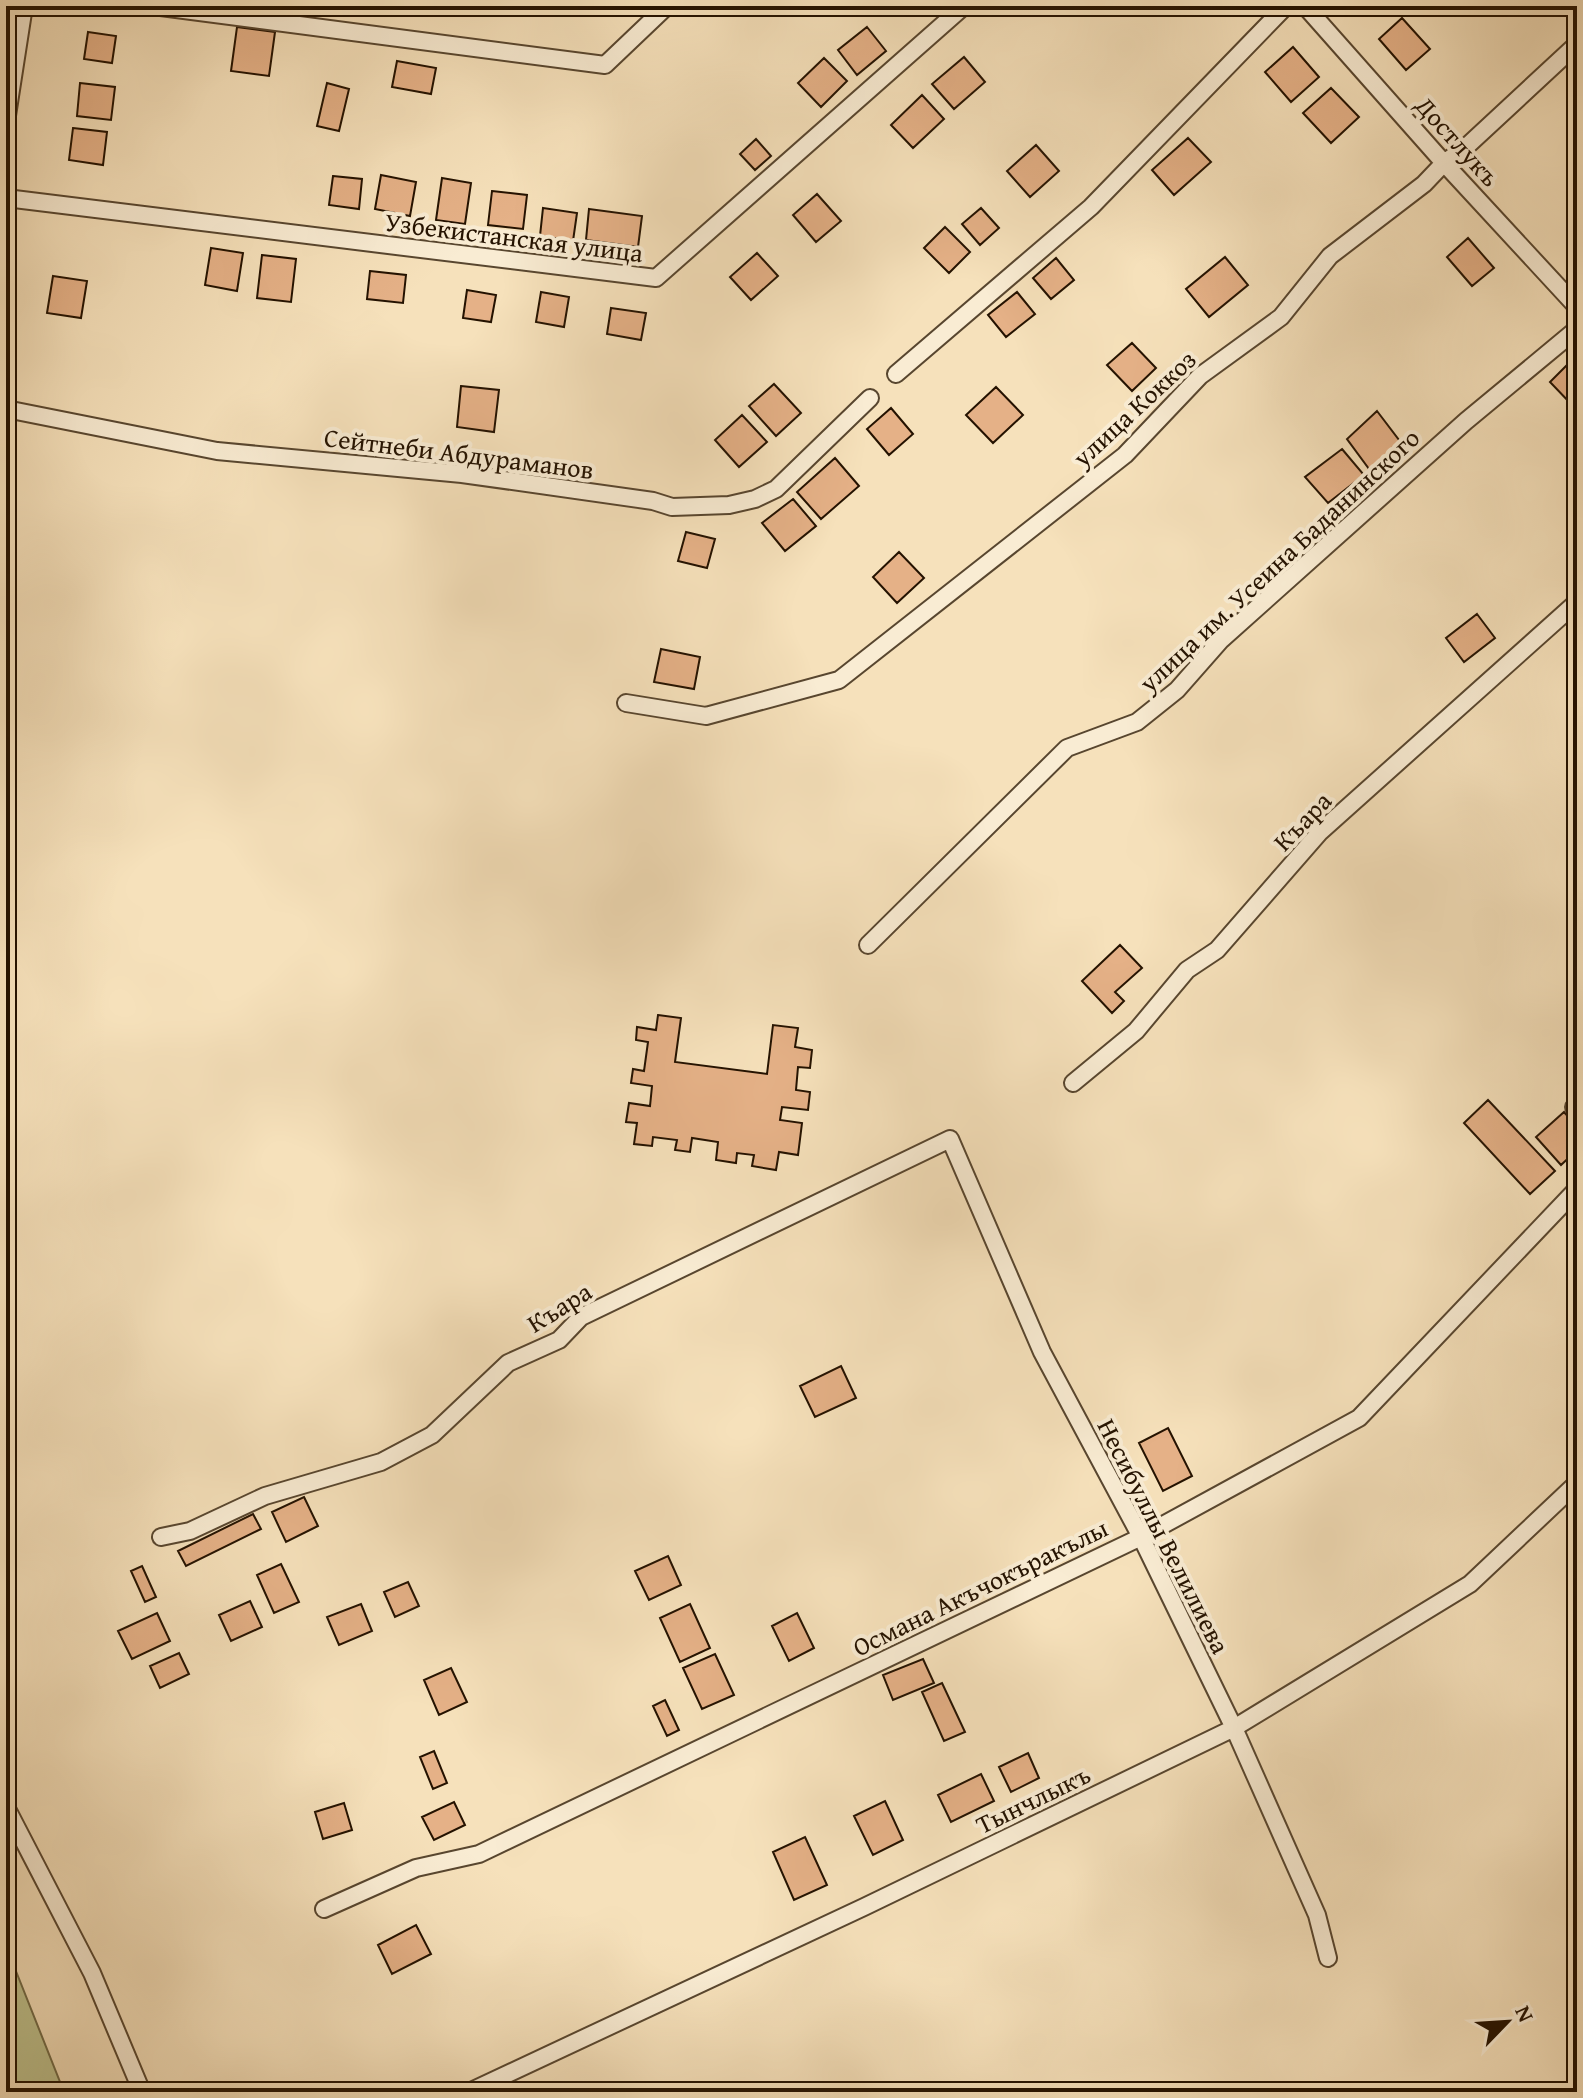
<svg xmlns="http://www.w3.org/2000/svg" width="1583" height="2098" font-family="'Gentium Book Plus',serif">
	<style>
		.green { fill: #bec28e; stroke: #716a47; stroke-width: 2 }
		.building { fill: #e5b187; stroke: #241200; stroke-width: 2 }
		.lines { fill: none; stroke-linecap: round; stroke-linejoin: round }
		.minor-casing { stroke: #58462f; stroke-width: 20 }
		.minor { stroke: #f9ecd3; stroke-width: 16 }
		.labels { text-anchor: middle; dominant-baseline: central; stroke-width: 8; stroke-linejoin: round; paint-order: stroke }
		.street-label { font-size: 26px; fill: #241200; stroke: #f9ecd3 }
	</style>
	<rect width="100%" height="100%" fill="#f6e1bb"/>
	<filter id="stains"><feTurbulence type="fractalNoise" baseFrequency=".0025" numOctaves="4"/><feColorMatrix values="0 0 0 0 .2 0 0 0 0 .09 0 0 0 0 .02 0 0 0 .5 -.17"/></filter>
	<radialGradient id="worn" r=".72"><stop offset=".6" stop-color="#630" stop-opacity="0"/><stop offset="1" stop-color="#630" stop-opacity=".3"/></radialGradient>
	<path class="green" d="M6,1946L64,2092H6Z"/>
	<path class="building" d="M1402,18L1430,49L1406,70L1379,39Z
		M237,27L275,32L269,76L231,71Z
		M867,27L886,51L857,75L838,50Z
		M88,32L116,36L112,63L84,59Z
		M1293,47L1319,77L1291,102L1265,72Z
		M964,57L985,82L954,109L932,84Z
		M824,58L847,81L821,107L798,83Z
		M397,61L436,68L431,94L392,87Z
		M80,83L115,87L111,120L77,116Z
		M327,83L349,89L339,131L317,126Z
		M1331,88L1359,117L1331,143L1303,113Z
		M922,95L944,119L913,148L891,125Z
		M73,128L107,132L103,165L69,160Z
		M1188,138L1211,162L1174,195L1152,170Z
		M756,139L771,156L755,170L740,154Z
		M1036,145L1059,171L1030,197L1007,171Z
		M381,175L416,182L410,216L375,209Z
		M333,176L362,179L359,209L329,205Z
		M442,178L471,183L465,224L436,220Z
		M492,191L527,195L523,229L488,225Z
		M817,194L841,221L816,242L793,215Z
		M543,208L577,213L573,241L540,236Z
		M981,208L999,228L980,245L962,224Z
		M589,209L642,216L638,247L586,240Z
		M945,227L970,252L949,273L924,248Z
		M1468,238L1494,268L1472,286L1447,257Z
		M211,248L243,253L237,291L205,285Z
		M757,253L778,276L751,300L730,277Z
		M262,255L296,259L291,302L257,298Z
		M1225,257L1248,285L1209,317L1186,289Z
		M1056,258L1074,280L1051,299L1033,278Z
		M370,271L406,275L403,303L367,299Z
		M53,276L87,281L81,318L47,313Z
		M467,290L496,295L491,322L463,318Z
		M541,292L569,297L564,327L536,322Z
		M1017,292L1035,314L1006,337L988,315Z
		M611,308L646,313L641,340L607,334Z
		M1132,343L1156,368L1132,391L1107,365Z
		M1577,355V402L1573,406L1550,382Z
		M774,384L801,413L776,436L749,406Z
		M461,386L499,390L494,432L457,427Z
		M996,387L1023,415L993,443L966,415Z
		M891,408L913,434L889,455L867,429Z
		M1377,411L1402,444L1372,473L1347,439Z
		M742,415L767,442L739,467L715,440Z
		M1342,449L1364,475L1328,503L1305,477Z
		M835,458L859,486L821,519L797,492Z
		M793,499L816,526L785,551L762,523Z
		M686,532L715,539L707,568L678,561Z
		M899,552L924,578L897,603L873,577Z
		M1477,614L1495,638L1464,662L1446,638Z
		M661,649L700,657L694,689L654,682Z
		M1120,945L1142,968L1115,992L1124,1001L1112,1013L1082,981Z
		M658,1015L681,1018L675,1062L767,1074L773,1025L798,1028L795,1047L812,1050L810,1068L798,1067L796,1090L810,1092L808,1110L782,1107L780,1120L802,1123L798,1155L779,1152L776,1170L752,1166L754,1155L737,1153L736,1163L716,1160L718,1142L692,1138L690,1152L675,1150L677,1140L653,1137L652,1146L634,1144L637,1123L626,1122L629,1103L650,1106L652,1086L631,1083L633,1069L644,1071L648,1042L636,1040L637,1027L656,1030Z
		M1488,1100L1555,1171L1530,1194L1464,1123Z
		M1564,1112L1577,1127V1150L1561,1165L1536,1137Z
		M841,1366L856,1398L815,1417L800,1386Z
		M1168,1428L1192,1476L1163,1491L1139,1443Z
		M304,1497L318,1526L286,1542L272,1512Z
		M253,1514L261,1529L186,1566L178,1551Z
		M668,1556L681,1585L649,1600L635,1571Z
		M281,1564L299,1602L274,1613L257,1575Z
		M142,1566L156,1597L145,1602L131,1571Z
		M408,1582L419,1606L395,1617L384,1592Z
		M250,1601L262,1627L231,1641L219,1615Z
		M361,1604L372,1631L339,1645L327,1617Z
		M690,1604L710,1648L680,1662L660,1618Z
		M157,1613L170,1641L132,1659L118,1631Z
		M797,1613L814,1648L789,1661L772,1626Z
		M179,1653L189,1674L160,1688L150,1666Z
		M715,1654L734,1695L702,1709L683,1668Z
		M923,1659L934,1683L893,1700L883,1675Z
		M451,1668L467,1702L439,1715L424,1680Z
		M942,1683L965,1732L944,1741L922,1692Z
		M665,1700L679,1730L667,1736L653,1706Z
		M434,1751L447,1783L433,1789L420,1757Z
		M1028,1753L1039,1778L1011,1792L999,1767Z
		M981,1774L994,1801L951,1822L938,1795Z
		M885,1801L903,1840L873,1855L854,1816Z
		M454,1802L465,1825L434,1840L422,1817Z
		M344,1803L352,1830L323,1839L315,1812Z
		M805,1837L827,1885L794,1900L773,1852Z
		M416,1925L431,1954L392,1974L378,1945Z"/>
	<g class="lines">
		<defs>
			<path id="minor" d="M153,6L605,65L667,6
				M1305,6L1444,163L1577,307
				M6,122L24,6
				M6,198L656,278L964,6
				M896,374L1091,207L1286,6
				M6,409L217,451L462,474L653,501L672,507L729,505L755,499L776,489L870,398
				M626,703L706,716L839,680L1125,455L1200,376L1281,317L1330,256L1424,184L1444,163L1466,147L1577,44
				M868,945L1067,748L1137,722L1177,690L1221,640L1466,421L1577,329
				M1073,1083L1136,1031L1187,970L1217,950L1320,832L1577,602
				M1574,1107L1577,1110
				M161,1537L190,1531L265,1496L381,1462L432,1435L508,1363L559,1340L581,1317L950,1139L1042,1352L1141,1537L1234,1728L1317,1915L1328,1958
				M6,1807L92,1973L142,2092
				M324,1909L416,1868L479,1854L1141,1537L1359,1418L1577,1189
				M469,2092L864,1907L1234,1728L1470,1584L1577,1483"/>
		</defs>
		<use href="#minor" class="minor-casing"/>
		<use href="#minor" class="minor"/>
	</g>
	<g class="labels">
		<g class="street-label">
			<text transform="translate(1458 141) rotate(48)">Достлукъ</text>
			<text transform="translate(514 237) rotate(7)">Узбекистанская улица</text>
			<text transform="translate(1134 408) rotate(-43)">улица Коккоз</text>
			<text transform="translate(459 453) rotate(7)">Сейтнеби Абдураманов</text>
			<text transform="translate(1279 560) rotate(-43)">улица им. Усеина Баданинского</text>
			<text transform="translate(1302 821) rotate(-46)">Къара</text>
			<text transform="translate(559 1307) rotate(-32)">Къара</text>
			<text transform="translate(1164 1536) rotate(63)">Несибуллы Велилиева</text>
			<text transform="translate(980 1587) rotate(-26)">Османа Акъчокъракълы</text>
			<text transform="translate(1033 1799) rotate(-26)">Тынчлыкъ</text>
		</g>
	</g>
	<rect width="1583" height="2098" fill="none" stroke="#f6e1bb" stroke-width="32"/>
	<rect x="8" y="8" width="1567" height="2082" fill="none" stroke="#241200" stroke-width="4"/>
	<rect x="16" y="16" width="1551" height="2066" fill="none" stroke="#241200" stroke-width="2"/>
	<g transform="translate(1507 2022) rotate(65)" stroke="#f9ecd3" stroke-width="6" paint-order="stroke">
	<path d="M0-6L14 30L0 20L-14 30Z" fill="#241200"/>
	<text y="-12" font-size="22" font-weight="bold" text-anchor="middle" fill="#241200">N</text>
	</g>
	<rect width="100%" height="100%" filter="url(#stains)"/>
	<rect width="100%" height="100%" fill="url(#worn)"/>
</svg>
